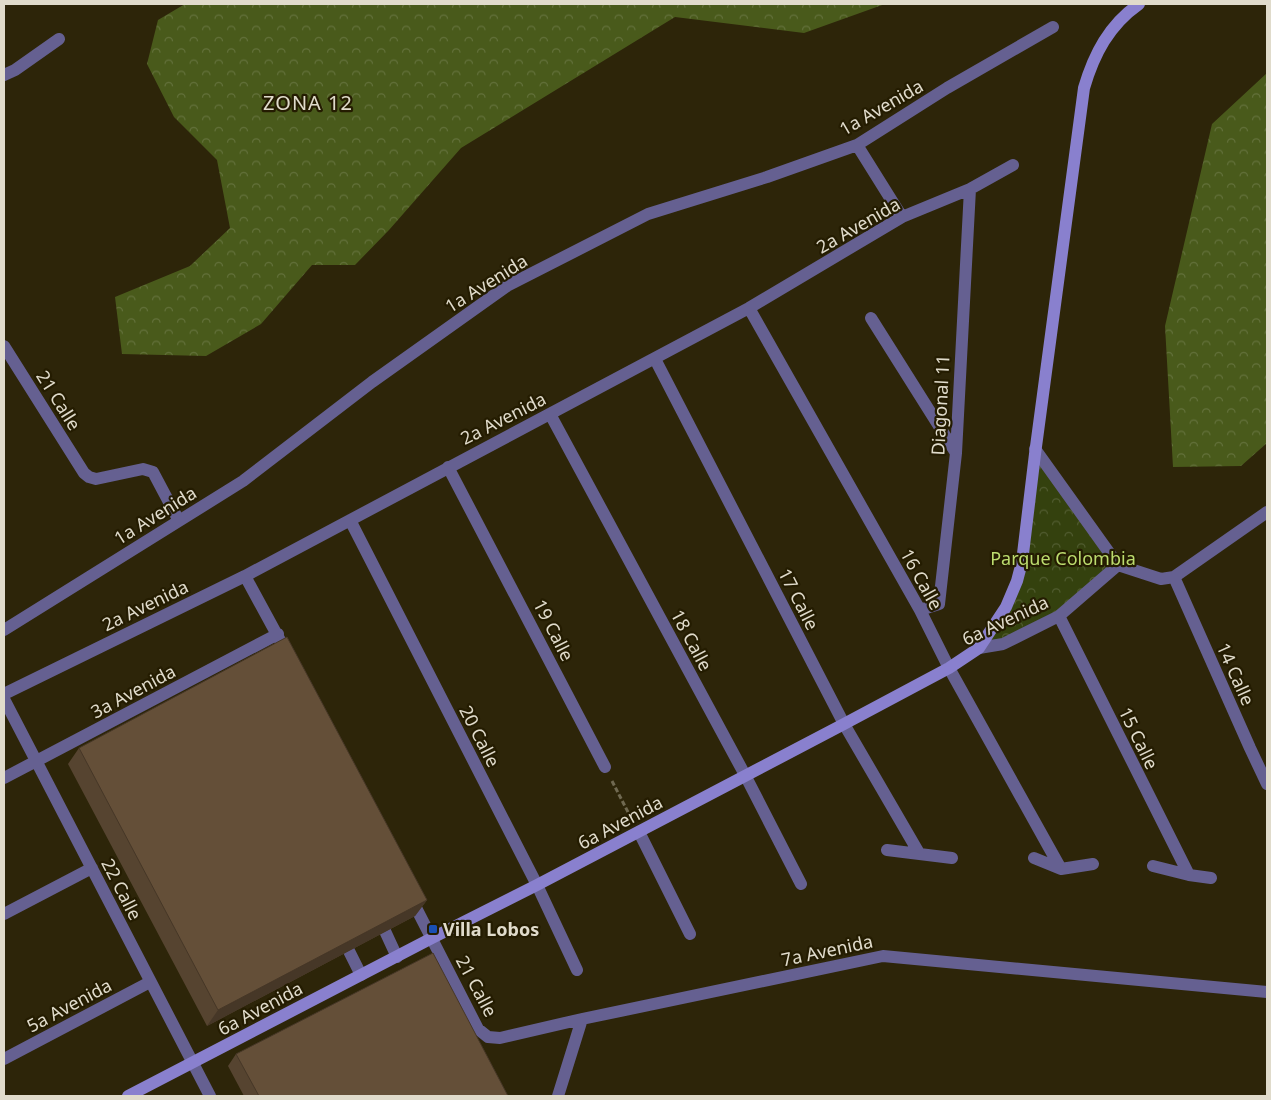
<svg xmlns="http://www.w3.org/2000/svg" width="1271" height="1100" font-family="'Noto Sans',sans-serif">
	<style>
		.forest { fill: url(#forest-crowns) }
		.park { fill: url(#park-crowns) }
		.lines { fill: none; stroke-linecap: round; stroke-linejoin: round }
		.path { stroke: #706951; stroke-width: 3; stroke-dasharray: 5 2.5; stroke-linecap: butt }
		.service { stroke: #656091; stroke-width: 12 }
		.minor { stroke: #656091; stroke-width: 12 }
		.secondary { stroke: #8980ce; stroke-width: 12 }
		.wall { fill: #564430 }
		.shaded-wall { fill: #463727 }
		.building { fill: #644f38; stroke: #463727 }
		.transit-dot { fill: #1a4fb4; stroke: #241c01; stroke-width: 2 }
		.labels { text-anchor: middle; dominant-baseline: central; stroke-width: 4.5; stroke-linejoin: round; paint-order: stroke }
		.street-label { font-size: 18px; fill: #e0dbcb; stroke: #241c01 }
		.park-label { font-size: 18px; fill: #bcdc6e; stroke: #241c01 }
		.poi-label { font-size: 18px; font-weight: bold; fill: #e0dbcb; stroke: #241c01; text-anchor: start }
		.quarter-label { font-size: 20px; letter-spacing: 1px; fill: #e0dbcb; stroke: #241c01 }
	</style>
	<defs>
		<pattern id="forest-crowns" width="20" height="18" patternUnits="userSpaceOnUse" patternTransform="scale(1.25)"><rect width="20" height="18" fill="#495a1b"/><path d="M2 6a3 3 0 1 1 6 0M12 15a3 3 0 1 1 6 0" fill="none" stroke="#63713b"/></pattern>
		<pattern id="park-crowns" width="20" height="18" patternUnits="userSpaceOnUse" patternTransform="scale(1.25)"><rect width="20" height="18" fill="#34410e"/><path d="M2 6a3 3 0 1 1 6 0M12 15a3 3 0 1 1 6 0" fill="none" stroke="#515c30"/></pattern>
	</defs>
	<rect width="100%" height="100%" fill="#2d2509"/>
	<path class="forest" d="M185,4H885L804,33L675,17L461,148L389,230L355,265H312L261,324L206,356L122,354L115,297L190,266L230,228L217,160L174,117L147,64L158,20Z
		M1267,73V443L1241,466L1173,467L1165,326L1212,124Z"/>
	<path class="park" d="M1035,454L1118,565L1053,619L986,646L1017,581Z"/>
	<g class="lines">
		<path class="path" d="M612,781L630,816"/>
		<path class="service" d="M379,918L397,957
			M342,937L361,975"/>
		<path class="minor" d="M4,75L15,70L59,39
			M857,145L902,217
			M749,308L920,610L949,668L1061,869
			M871,318L956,453
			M4,346L84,473L89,477L96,479L143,469L153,472L179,521
			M655,359L844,724L919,853
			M550,414L745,775L801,884
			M1035,449L1118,565L1161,579L1174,577L1267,512
			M448,467L605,767
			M350,520L537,885L577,970
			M245,576L288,655
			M1174,577L1250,748L1267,784
			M920,610L939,604L956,453L970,189
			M1059,616L1189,875
			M4,630L243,481L372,382L507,286L648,214L767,177L857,145L947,88L1053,27
			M979,648L1003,644L1059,616L1118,565
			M4,694L245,576L749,308L902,217L970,189L1013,165
			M4,699L210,1096
			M4,778L278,634
			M639,832L690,934
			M887,850L952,858
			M1034,858L1061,869L1093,864
			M1153,866L1189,875L1211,878
			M411,898L478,1029L488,1037L500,1038L582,1019L883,956L1267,992
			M4,914L92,868
			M4,1059L150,982
			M558,1096L582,1019"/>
		<path class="secondary" d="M128,1096L432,938L537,885L844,724L949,668L979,648L1006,607L1017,581L1022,562L1035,454L1084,88C1094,54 1109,25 1139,4"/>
	</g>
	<path class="wall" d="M79,748L427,900L415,916L207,1026L68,764Z
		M236,1054L508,1096H244L228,1066Z"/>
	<path class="shaded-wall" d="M427,900L415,916L207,1026L218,1010Z"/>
	<path class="building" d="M287,637L427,900L218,1010L79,748Z
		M433,953L508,1096H259L236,1054Z"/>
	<rect class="transit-dot" x="428" y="924" width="10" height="10" rx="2.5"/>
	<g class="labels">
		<g class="street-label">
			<text transform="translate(881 107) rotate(-30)">1a Avenida</text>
			<text transform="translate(858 225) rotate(-30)">2a Avenida</text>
			<text transform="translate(486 283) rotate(-32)">1a Avenida</text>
			<text transform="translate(59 400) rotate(58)">21 Calle</text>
			<text transform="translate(940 405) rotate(-87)">Diagonal 11</text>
			<text transform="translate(503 418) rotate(-27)">2a Avenida</text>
			<text transform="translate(155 515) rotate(-32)">1a Avenida</text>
			<text transform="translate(922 579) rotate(61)">16 Calle</text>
			<text transform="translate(799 599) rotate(63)">17 Calle</text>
			<text transform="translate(145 605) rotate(-26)">2a Avenida</text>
			<text transform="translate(1005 620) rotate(-25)">6a Avenida</text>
			<text transform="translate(554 630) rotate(63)">19 Calle</text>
			<text transform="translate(692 640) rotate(62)">18 Calle</text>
			<text transform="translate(1236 674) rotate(66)">14 Calle</text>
			<text transform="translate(133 691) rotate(-28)">3a Avenida</text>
			<text transform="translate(480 736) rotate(63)">20 Calle</text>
			<text transform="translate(1139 738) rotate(64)">15 Calle</text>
			<text transform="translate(620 822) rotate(-28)">6a Avenida</text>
			<text transform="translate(122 889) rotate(63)">22 Calle</text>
			<text transform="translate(827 950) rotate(-12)">7a Avenida</text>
			<text transform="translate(477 986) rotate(62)">21 Calle</text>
			<text transform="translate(69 1005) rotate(-28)">5a Avenida</text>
			<text transform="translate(260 1008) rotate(-28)">6a Avenida</text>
		</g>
		<g class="park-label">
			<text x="1063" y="558">Parque Colombia</text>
		</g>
		<g class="poi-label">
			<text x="443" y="929">Villa Lobos</text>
		</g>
		<g class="quarter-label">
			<text x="308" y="102">ZONA 12</text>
		</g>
	</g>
	<rect width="1271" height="1100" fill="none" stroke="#e0dbcb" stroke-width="10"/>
</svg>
